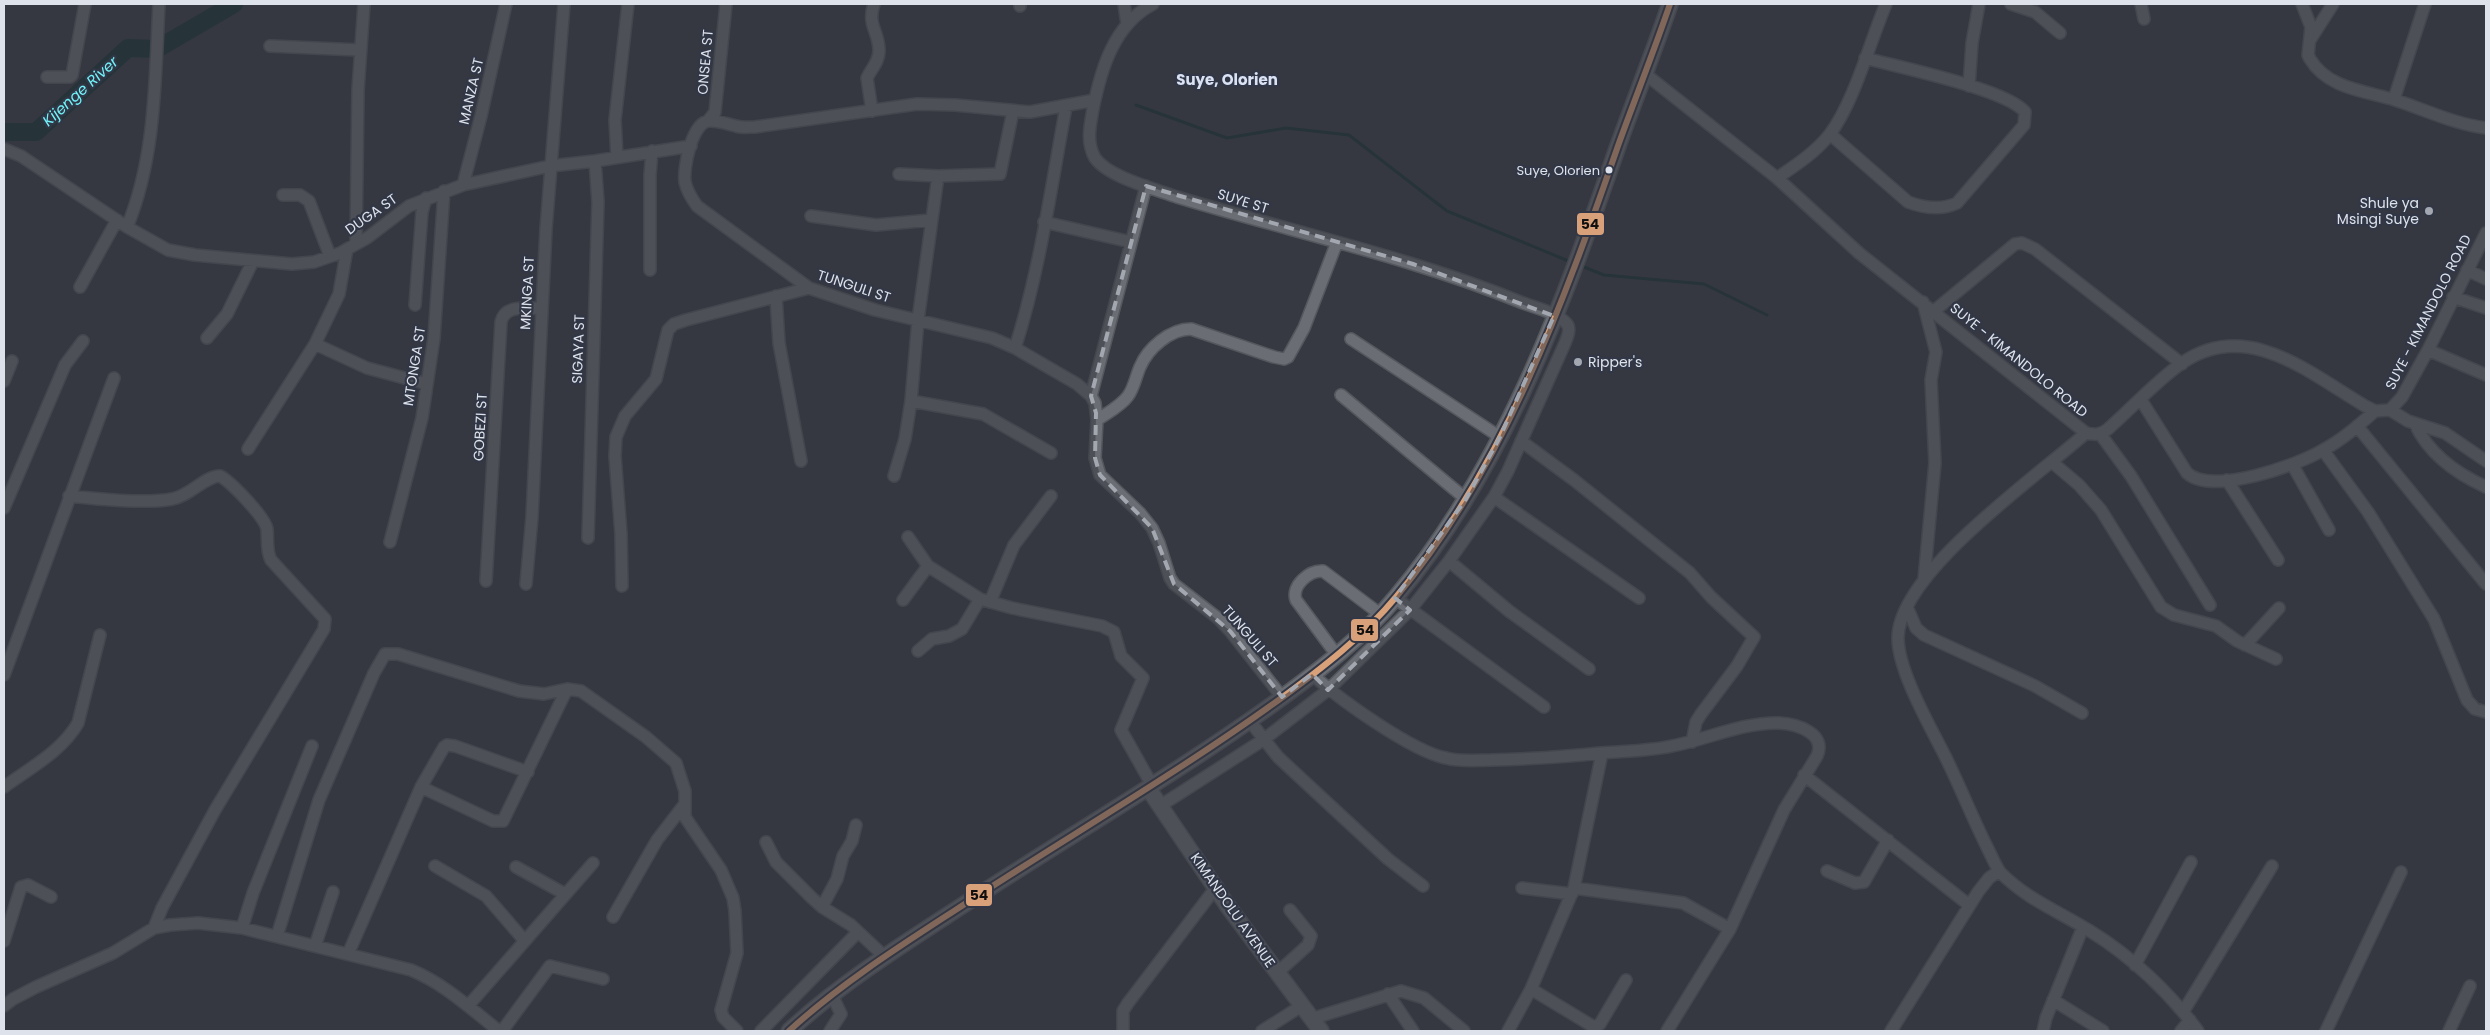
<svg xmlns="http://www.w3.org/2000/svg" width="2490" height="1035" font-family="Poppins,sans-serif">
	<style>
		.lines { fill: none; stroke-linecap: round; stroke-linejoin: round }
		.stream { stroke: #132d30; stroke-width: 3 }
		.river { stroke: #132d30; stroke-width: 18 }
		.street-casing { stroke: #54585e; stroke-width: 14 }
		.secondary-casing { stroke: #54585e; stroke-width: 18 }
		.street { stroke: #6a6d73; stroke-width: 11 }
		.secondary { stroke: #6a6d73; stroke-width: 15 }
		.bus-1-casing { stroke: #313746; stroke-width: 10 }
		.bus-1 { stroke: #d9a179; stroke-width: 6 }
		.marked { fill: none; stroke: #a3a7b0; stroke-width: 4; stroke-dasharray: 10 6; stroke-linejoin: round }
		.bus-dot { fill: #dee2eb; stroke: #313746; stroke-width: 2 }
		.poi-dot { fill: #a3a7b0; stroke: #313746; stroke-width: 2 }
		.labels { text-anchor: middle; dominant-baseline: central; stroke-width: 4.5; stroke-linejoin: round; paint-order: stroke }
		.bus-label { font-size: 13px; fill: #dee2eb; stroke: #313746; text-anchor: end }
		.street-label { font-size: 14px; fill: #dee2eb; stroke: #313746 }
		.poi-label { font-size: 14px; fill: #dee2eb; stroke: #313746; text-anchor: end }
		.neighbourhood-label { font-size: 15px; font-weight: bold; fill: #dae2f4; stroke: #313746 }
		.water-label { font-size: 15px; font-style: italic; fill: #70f4fa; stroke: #313746 }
		.line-badge { stroke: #313746; stroke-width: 2 }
		.pale-badge-label { font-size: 14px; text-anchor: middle; font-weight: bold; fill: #111 }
	</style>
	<rect width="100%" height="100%" fill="#363941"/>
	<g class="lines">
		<path class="stream" d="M1136,105L1227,138L1286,128L1349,135L1447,211L1571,262
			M1579,265L1604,275L1704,284L1767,315"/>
		<path class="river" d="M4,132H36L128,48L157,49L234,4"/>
		<defs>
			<path id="street" d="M1020,4V6
				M1124,4L1127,24
				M1153,4C1114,24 1101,69 1093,109C1090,126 1086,142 1095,158C1108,177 1155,189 1177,197C1292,232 1411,257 1523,303C1536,308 1558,313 1567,324C1571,329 1567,338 1565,343L1508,471L1494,497L1449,561L1410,610L1328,690L1263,740L1160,806
				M2011,4L2035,12L2060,33
				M2141,4L2144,19
				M2302,4L2311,27L2308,55L2310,59C2328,89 2366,91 2395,100C2426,110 2454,124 2486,128
				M2310,40L2333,4
				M270,46L359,50
				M1644,73L1777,178L1859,253L2086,433C2096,435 2100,435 2108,429C2132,408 2156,381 2182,363C2247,318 2309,373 2365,406L2375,411L2390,410L2402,397L2428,350L2486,233
				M47,77H70L72,75L85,4
				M1969,86L1972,43L1979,4
				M2394,99L2425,4
				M1095,100L1030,112L955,105L917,104L755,127C749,127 742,128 736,126C727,124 718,120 709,121C692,122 683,168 685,182C687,191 692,199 697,206L809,288L875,310L992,338L1015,348L1077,384L1091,396L1095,403L1097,420L1095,458L1100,475L1140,513L1152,528L1159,543L1170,578L1174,584L1219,619L1230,631L1282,697
				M872,111L867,78C871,69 880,61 879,49C878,30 867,25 874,4
				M708,121L715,112L726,4
				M1830,134L1908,202C1924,208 1942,210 1957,203L2024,125L2025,112C2006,89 1898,67 1865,58
				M4,149L21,156L127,227L168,250L195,255L292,264L314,262L340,253L367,238L409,206L463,185L550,166L595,161L691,146
				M617,157L615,120L628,4
				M899,174L938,176L1000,174L1013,111
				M1777,178C1796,165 1816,152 1830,134C1855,100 1869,44 1886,4
				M463,185L481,116L506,4
				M283,195H300L309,201L330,256
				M811,216L876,225L931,220
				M1044,222L1131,242
				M127,227C156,157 155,78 159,4
				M356,243L358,90L364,4
				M650,270V175L652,151
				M2467,270L2486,279
				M80,287L117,220
				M776,296L779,343L801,461
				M2453,297L2486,308
				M1923,302L1936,352L1931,380L1935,463L1924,580
				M415,305L422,212L426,198
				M1934,311L2015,244L2022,243L2035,249L2182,364
				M207,338L227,314L253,261
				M1351,339L1500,437
				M315,344L367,368L427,384
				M1015,348C1040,270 1051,187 1066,107
				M2428,350L2486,375
				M4,381L12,361
				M1341,395L1466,499
				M1091,396L1146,186
				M2141,400L2187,473C2212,496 2298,465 2323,450C2342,440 2359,425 2375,411
				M911,401L983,414L1051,453
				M2390,410L2408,421L2445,433L2486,461
				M1097,420C1107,413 1121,406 1128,396C1134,388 1136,376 1140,367C1148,348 1170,329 1191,329L1274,357L1284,359L1288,357L1304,328L1337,242
				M2415,424C2429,454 2455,473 2486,487
				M2357,426L2486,584
				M2086,433C2039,475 1898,573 1898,638C1898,671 1930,726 1945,756C1960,786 1972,817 1987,847C1991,855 1995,865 2000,872C2026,899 2060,912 2090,931C2131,956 2170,993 2198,1031
				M2101,435L2131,476L2210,605
				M1521,441L1574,480L1690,573L1711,597L1754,637L1737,666L1701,714L1696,722L1692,742
				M248,449L315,344L339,294L347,249
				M2323,450L2368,512L2434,619L2467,700L2475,709L2486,712
				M2053,463L2079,485L2101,510L2161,607L2174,615L2216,626L2237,641L2276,659
				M2292,464L2329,530
				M894,476L905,439L911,401L918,320L938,176
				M2227,480L2278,560
				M69,496C97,499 144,504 172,499C190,496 205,476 220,476C231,482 265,517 267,529C268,539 266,551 271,560L325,619L324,629L215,810L162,908L154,928
				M1494,497L1639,598
				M4,508L65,365L83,341
				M908,537L928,566L980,599L1012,608L1102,626L1114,632L1121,656L1143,678L1121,730L1152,785
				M588,538L598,202L595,161
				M390,542L422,418L434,338L444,191
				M1449,561L1509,611L1589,669
				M486,581L501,322C505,304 526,309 541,308
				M526,584L532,517L546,229L564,4
				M622,586L621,534L615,456L616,437L625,416L656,379L668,330L674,324L686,320L809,288
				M1395,598L1544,707
				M903,600L928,566
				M990,602L1014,545L1051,496
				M1907,607L1916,628L1924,635L2035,686L2082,713
				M2245,645L2279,608
				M918,651L932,639L949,636L962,629L980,599
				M1336,654L1296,600C1291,586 1309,570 1323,571L1380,614
				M1312,674C1337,698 1413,752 1446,758C1461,762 1477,760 1491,760C1528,759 1564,757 1601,753C1625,751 1649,751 1672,746C1708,739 1743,722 1779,723C1798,724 1827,734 1817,756L1784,810L1730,929L1667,1031
				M4,675L114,378
				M1249,720L1278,757L1388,859L1423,886
				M1804,775L1969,905
				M4,787C30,768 62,751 78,723L100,635
				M421,787L493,821H503L567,689
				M766,842L776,862L812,898L822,907L851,925L884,956
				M435,866L486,896L524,940
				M516,867L565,894
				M1827,871L1855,883L1864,882L1888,840
				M1522,888L1572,894
				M1574,888L1683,903L1730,929
				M822,907L837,879L843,856L852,841L856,825
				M613,917L657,840L684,805
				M242,928L253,893L312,746
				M277,936L319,800L374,673L385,654H398L519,691L544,694L567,689L581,691L646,737L676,763L685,791V817L721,870L733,898L735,911L737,953L721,1010L723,1017L737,1031
				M4,941L21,887L28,885L51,897
				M315,946L333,892
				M348,954L421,787L444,747L447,745L455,746L528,772
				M2135,965L2191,862
				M1277,973L1308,945L1311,936L1290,910
				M1531,989L1594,1027L1600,1024L1626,980
				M1388,994L1413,1031
				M2053,1000L2103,1031
				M4,1006L13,999L36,987L113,953L154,928L170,925L198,923L242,928L411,970C445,984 471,1009 499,1031
				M468,1006L593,863
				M2183,1012L2272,866
				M1311,1019L1401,991L1424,998L1464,1031
				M502,1031L550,966L603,979
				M761,1031L858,932
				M830,1031L841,1014L832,995
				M1123,1031V1011L1128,1003L1217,886
				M1262,1031L1303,1005
				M1508,1031L1531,989L1574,888L1602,753
				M1891,1031L1978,892L1989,878L1999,871
				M2043,1031L2046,1018L2083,927
				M2181,1031L2190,1020
				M2326,1031L2401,872
				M2449,1031L2470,986"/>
			<path id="secondary" d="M1148,788L1227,905L1321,1031
				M789,1031C839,985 897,948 954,911C1062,840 1175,775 1280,699C1321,669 1364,636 1396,597C1505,467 1564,301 1619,143C1636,96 1654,51 1670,4"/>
		</defs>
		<use href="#street" class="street-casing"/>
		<use href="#secondary" class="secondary-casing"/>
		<use href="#street" class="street"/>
		<use href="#secondary" class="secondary"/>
		<defs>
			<path id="bus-1" d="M789,1031C839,985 897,948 954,911C1062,840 1175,775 1280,699C1321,669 1364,636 1396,597C1505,467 1564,301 1619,143C1636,96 1654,51 1670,4"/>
		</defs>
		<use href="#bus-1" class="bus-1-casing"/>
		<use href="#bus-1" class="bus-1"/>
	</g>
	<path d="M0 0H2490V1035H0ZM1146,186L1413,264L1554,316L1500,437L1466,499L1395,598L1410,610L1328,690L1312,674L1282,697L1230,631L1174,584L1152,528L1100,475L1095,458L1096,413L1091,396Z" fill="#363941" fill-opacity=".55" fill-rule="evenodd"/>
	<path class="marked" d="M1146,186L1413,264L1554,316L1500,437L1466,499L1395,598L1410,610L1328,690L1312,674L1282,697L1230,631L1174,584L1152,528L1100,475L1095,458L1096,413L1091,396Z"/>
	<circle class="bus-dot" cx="1609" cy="170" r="4.5"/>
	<g class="poi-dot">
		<circle cx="2429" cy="211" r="5"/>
		<circle cx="1578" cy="362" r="5"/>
	</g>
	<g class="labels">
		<g class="bus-label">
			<text x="1600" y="170">Suye, Olorien</text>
		</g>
		<g class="street-label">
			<text transform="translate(705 62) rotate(-85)">ONSEA ST</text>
			<text transform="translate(471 91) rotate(-77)">MANZA ST</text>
			<text transform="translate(1243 201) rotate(17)">SUYE ST</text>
			<text transform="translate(371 214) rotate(-35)">DUGA ST</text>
			<text transform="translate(854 286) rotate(18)">TUNGULI ST</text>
			<text transform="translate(527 293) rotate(-87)">MKINGA ST</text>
			<text transform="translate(2428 312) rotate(-63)">SUYE - KIMANDOLO ROAD</text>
			<text transform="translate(578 349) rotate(-88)">SIGAYA ST</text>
			<text transform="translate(2019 360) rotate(39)">SUYE - KIMANDOLO ROAD</text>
			<text transform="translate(414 366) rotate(-81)">MTONGA ST</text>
			<text transform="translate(480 427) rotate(-87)">GOBEZI ST</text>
			<text transform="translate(1250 636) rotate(49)">TUNGULI ST</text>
			<text transform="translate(1233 910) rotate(55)">KIMANDOLU AVENUE</text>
		</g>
		<g class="poi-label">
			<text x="2419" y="203">Shule ya<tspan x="2419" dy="16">Msingi Suye</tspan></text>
			<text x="1588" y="362" text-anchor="start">Ripper's</text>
		</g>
		<g class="neighbourhood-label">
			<text x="1227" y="79">Suye, Olorien</text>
		</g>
		<g class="water-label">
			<text transform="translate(80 91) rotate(-42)">Kijenge River</text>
		</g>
	</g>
	<g class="line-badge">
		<rect x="1576" y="212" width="29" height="24" rx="5" fill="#d9a179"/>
		<rect x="1350" y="618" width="29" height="24" rx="5" fill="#d9a179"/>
		<rect x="965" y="883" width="28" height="24" rx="5" fill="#d9a179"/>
	</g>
	<g class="pale-badge-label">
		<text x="1590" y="229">54</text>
		<text x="1365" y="635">54</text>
		<text x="979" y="900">54</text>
	</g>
	<rect width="2490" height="1035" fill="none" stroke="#dee2eb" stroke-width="10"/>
</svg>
